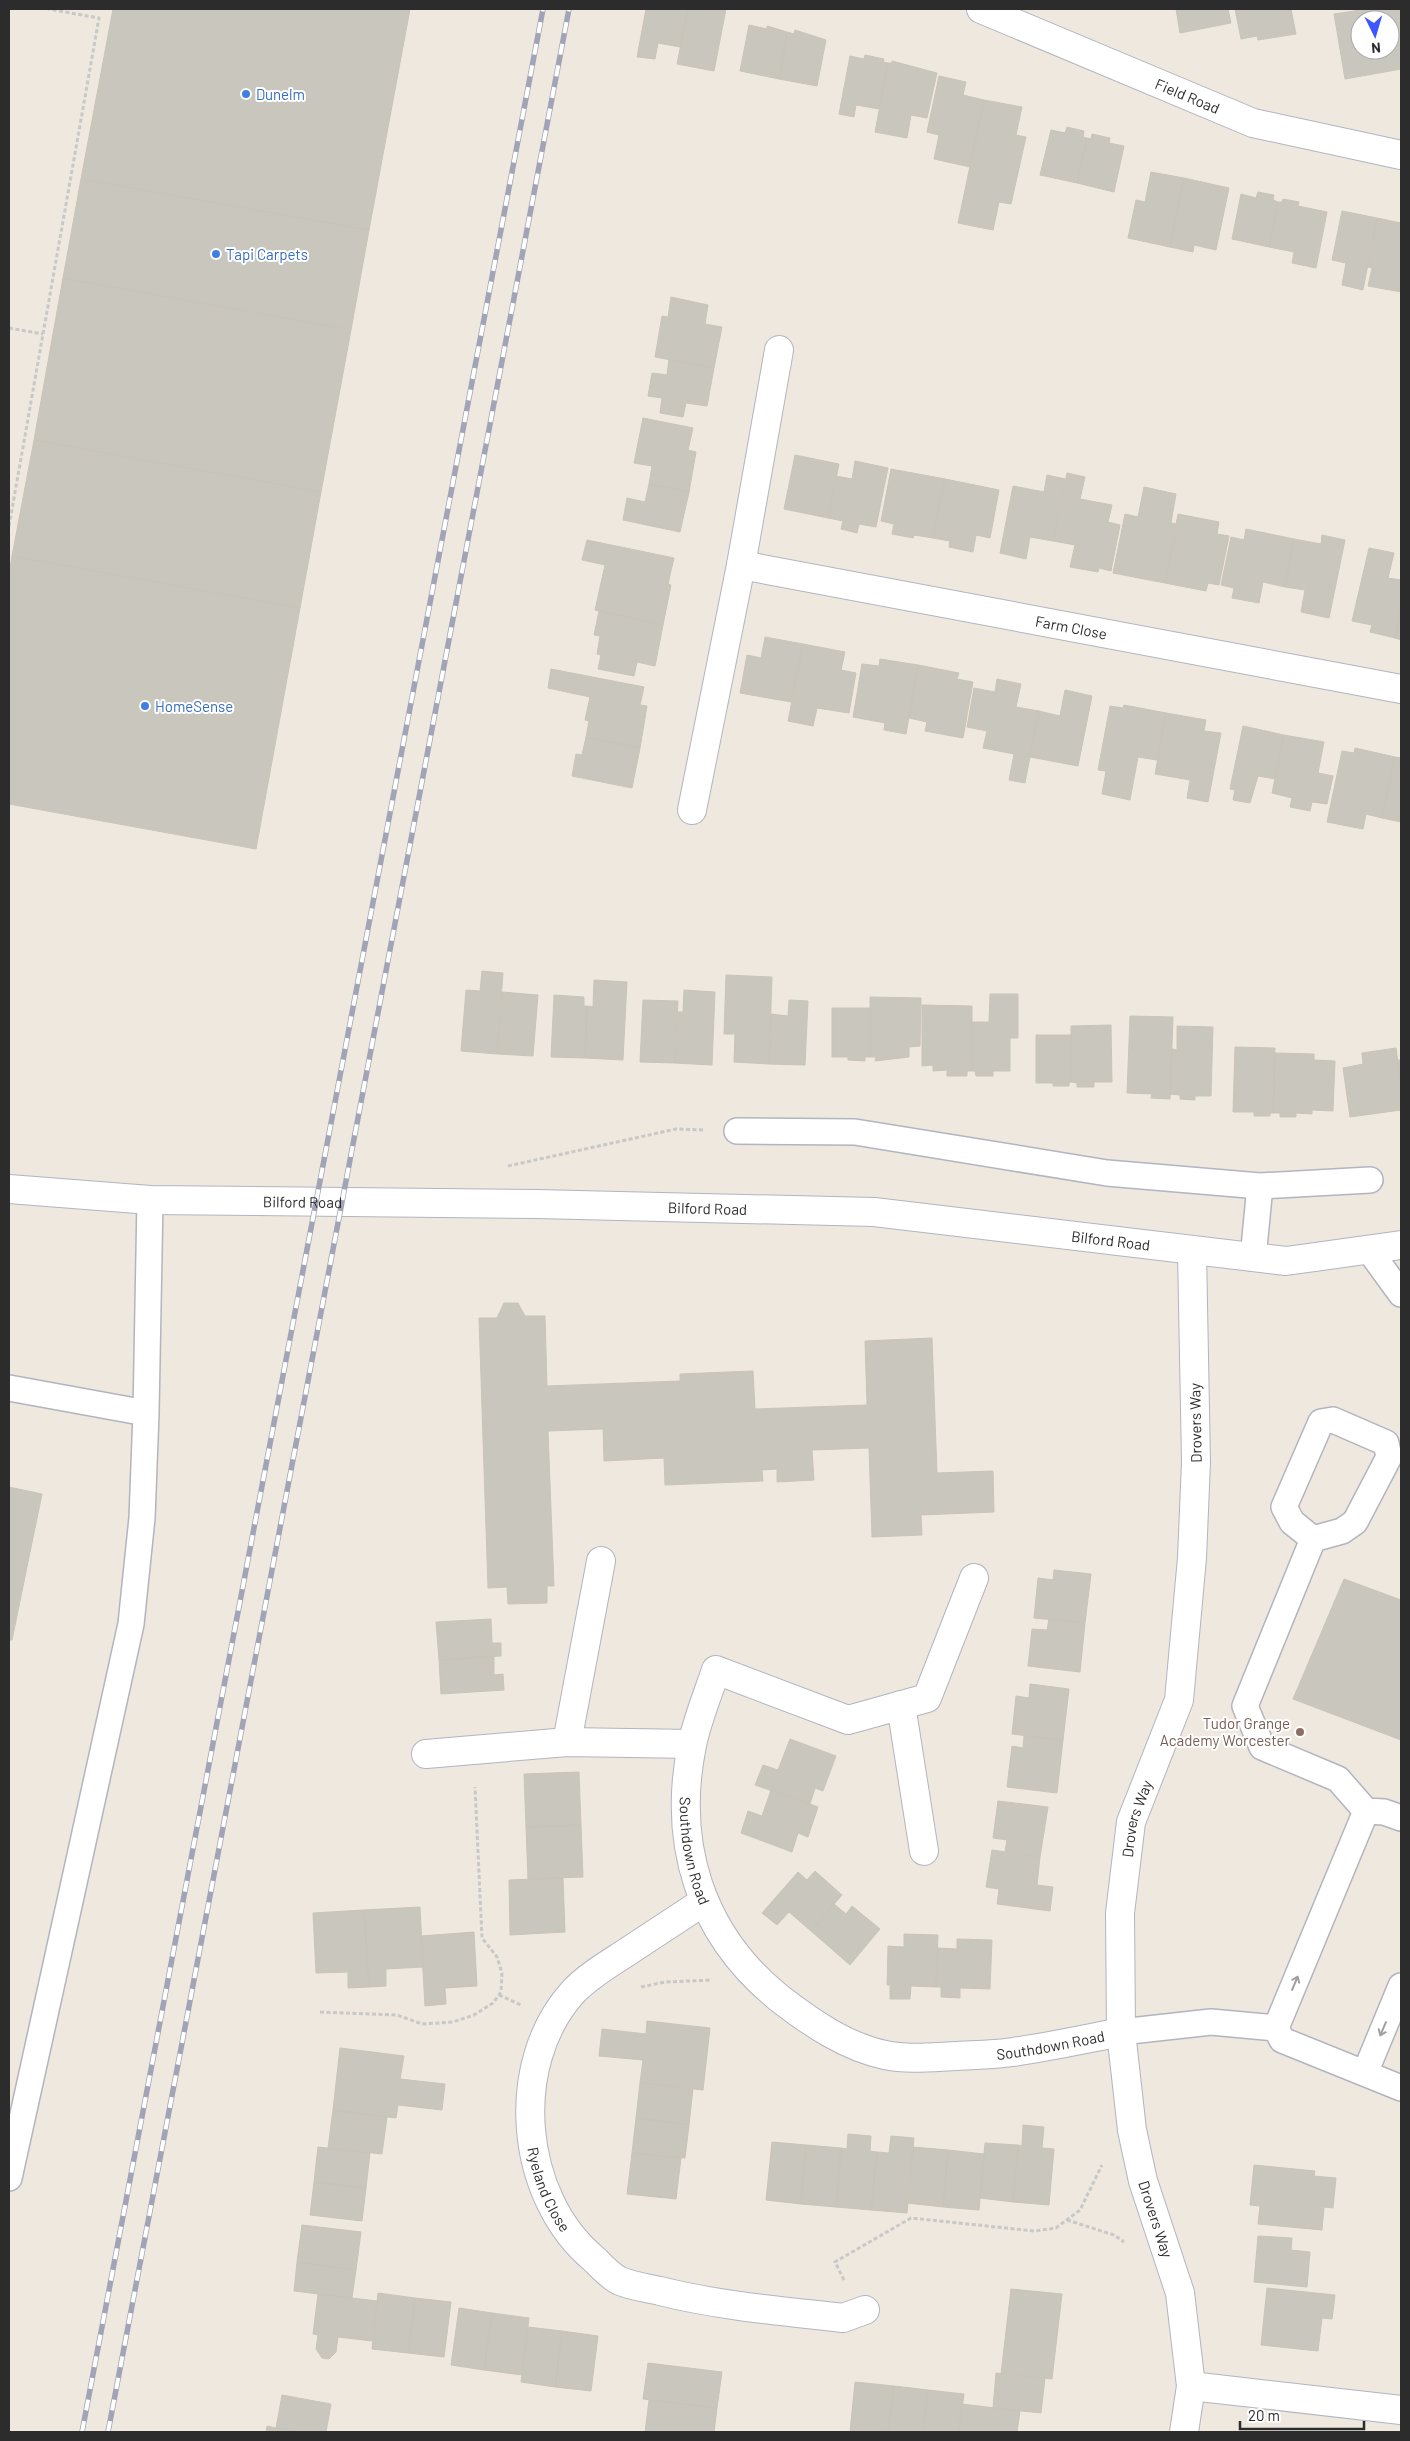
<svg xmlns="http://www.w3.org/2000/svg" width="1410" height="2441" font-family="Barlow,sans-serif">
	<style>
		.building { fill: #c9c6bd; stroke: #cac4b8; fill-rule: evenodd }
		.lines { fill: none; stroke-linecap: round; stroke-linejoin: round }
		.service-casing { stroke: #b2b4c0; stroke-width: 28 }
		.minor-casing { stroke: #b2b4c0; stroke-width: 30 }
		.tertiary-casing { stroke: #b2b4c0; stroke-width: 30 }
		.path { stroke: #c8c8c8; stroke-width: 3; stroke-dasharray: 4 2.5; stroke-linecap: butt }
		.service { stroke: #fff; stroke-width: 25 }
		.minor { stroke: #fff; stroke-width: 28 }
		.tertiary { stroke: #fff; stroke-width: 28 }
		.rail-casing { stroke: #a1a3b7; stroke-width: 5.5 }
		.rail { stroke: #fff; stroke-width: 4; stroke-dasharray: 11; stroke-linecap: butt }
		.oneway { stroke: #a0a0a0 }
		.shop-dot { fill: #3f7fe0; stroke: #fff; stroke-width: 2 }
		.education-dot { fill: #8d6e63; stroke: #fff; stroke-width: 2 }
		.labels { text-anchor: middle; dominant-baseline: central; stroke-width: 4; stroke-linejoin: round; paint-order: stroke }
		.shop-label { font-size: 15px; fill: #366cbe; stroke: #fff; text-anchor: start }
		.street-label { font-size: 15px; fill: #2c2c2c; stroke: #fff }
		.education-label { font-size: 15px; fill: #785e54; stroke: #fff; text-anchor: end }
	</style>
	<rect width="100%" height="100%" fill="#eee8de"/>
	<path class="building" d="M113,9H410L369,230L81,179Z
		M646,9H688L680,47L658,43L655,59L637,57Z
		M688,9H726L714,71L677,64Z
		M1176,9H1228L1231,23L1180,33Z
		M1235,9H1291L1296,34L1258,40L1257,36L1241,39Z
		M1367,9H1401V69L1345,79L1334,14ZM1360,20H1390V50H1360Z
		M749,25L767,29V26L787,32L779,79L740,71Z
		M795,30L826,40L817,86L779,79L787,32L794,34Z
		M865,55L884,59L883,62L888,63L879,109L856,105L854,117L839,114L850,56L864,59Z
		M892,61L937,73L927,118L911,115L907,138L875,132L888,63H892Z
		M939,76L966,82L963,95L984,100L970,167L934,159L939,135L927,132Z
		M984,100L1022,107L1016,135L1026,137L1011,204L999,202L993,230L958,223Z
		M1067,127L1084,131L1083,137L1087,138L1077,183L1040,175L1051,130L1065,133Z
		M1092,134L1110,138L1109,143L1124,146L1114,192L1077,183L1087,138L1091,139Z
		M1151,172L1184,178L1170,247L1128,238L1136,200L1145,202Z
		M1184,178L1229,188L1216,250L1194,245L1193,252L1170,247Z
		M81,179L369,230L351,330L63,278Z
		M1258,192L1274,195L1273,200L1278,202L1269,247L1232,239L1241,194L1256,198Z
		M1283,199L1299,202L1298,206L1327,212L1316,268L1292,263L1294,252L1269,247L1278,202H1282Z
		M1342,211L1377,218L1363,290L1342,285L1346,263L1332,260Z
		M1377,218L1401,223V292L1368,286L1372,268L1368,267Z
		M63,278L351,330L321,492L34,440Z
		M671,297L708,305L705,324L722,327L714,368L655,357L662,316L668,317Z
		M669,359L714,368L707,406L686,403L683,417L660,413L662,398L648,396L652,373L667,375Z
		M643,418L693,428L688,450L696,452L689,492L649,484L652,466L634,463Z
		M34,440L321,492L300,608L12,556Z
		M795,455L839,464L828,518L784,509Z
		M855,461L888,468L876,527L859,524L857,533L841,529L843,521L828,518L836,476L852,479Z
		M891,469L945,479L933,538L914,535L913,538L892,534L894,524L881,521Z
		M1067,473L1085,477L1080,499L1112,505L1108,522L1120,525L1111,571L1099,568L1098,572L1070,567L1075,545L1053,541Z
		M1047,475L1065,479L1053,541L1030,537L1026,559L1000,553L1013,486L1044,492Z
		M945,479L999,490L990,538L976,535L973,552L949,547L950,541L933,538Z
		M649,484L689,492L680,532L623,520L627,498L645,502Z
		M1144,487L1176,494L1171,523L1177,524L1165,583L1113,573L1125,514L1138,517Z
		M1178,514L1219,522L1217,534L1229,536L1219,585L1208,583L1206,591L1165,583Z
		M1246,529L1294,539L1285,587L1263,582L1259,603L1232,598L1234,588L1221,585L1231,537L1244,540Z
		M1322,535L1345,540L1329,618L1301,612L1305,590L1285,587L1294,539L1321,544Z
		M587,540L674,558L668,584L671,585L663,625L595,610L605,565L582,560Z
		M1369,548L1394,553L1388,578L1401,580V607L1395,638L1370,632L1372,625L1352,621Z
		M12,556L300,608L256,849L9,804V575Z
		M1401,607V640L1395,638Z
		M599,611L663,625L655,666L637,662L634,676L598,669L601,655L597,654L600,636L594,635Z
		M765,637L803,644L791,702L740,693L747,655L761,658Z
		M803,644L845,652L841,670L856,673L849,713L817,708L813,726L788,721Z
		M880,659L918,665L906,734L884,730L885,723L853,717L862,664L879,666Z
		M918,665L959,673L957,679L973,682L963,738L925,731L927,722L909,718Z
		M551,669L644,687L640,705L647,706L640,748L586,737L589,721L585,720L590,697L548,688Z
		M997,679L1021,684L1016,707L1039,711L1025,783L1009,780L1014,754L983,748L987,731L967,727L974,688L995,692Z
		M1065,690L1092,696L1078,766L1030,757L1039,711L1060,716Z
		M1124,705L1166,713L1157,760L1138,757L1130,800L1102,794L1106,771L1098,770L1110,706L1123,708Z
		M1166,713L1206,720L1204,731L1221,733L1208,802L1187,798L1190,780L1155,774Z
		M1243,726L1284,735L1275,779L1258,776L1250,803L1233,800L1235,790L1230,789Z
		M1284,735L1324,742L1318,773L1333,776L1327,804L1312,802L1310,811L1290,807L1292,798L1272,793Z
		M586,737L640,748L632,788L572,776L576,754L582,755Z
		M1355,748L1395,757L1382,818L1366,814L1363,829L1327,822L1342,751L1354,753Z
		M1395,757L1401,758V822L1382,818Z
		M482,971L503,973L497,1054L461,1051L466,990L480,991Z
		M726,975L772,977L769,1064L734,1062L735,1034H724Z
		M594,980L627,982L623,1060L585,1058L587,1006L593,1007Z
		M684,990L715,992L712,1065L675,1063L677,1012H683Z
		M502,992L538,995L533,1056L497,1054Z
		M990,994H1018V1038H1010V1071H993V1076H976L975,1071H972V1022H989Z
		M554,995L584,997V1006H587L585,1058L551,1057Z
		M870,997L921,998L920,1046L909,1047V1057L875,1061L876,1057H870Z
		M643,1000L678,1001L675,1063L640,1062Z
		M789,1000L808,1001L805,1065L769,1064L771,1014L788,1016Z
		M922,1005L972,1006V1071H967V1076H947V1070L933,1071V1065L922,1066Z
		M832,1008H870V1057H865V1061L848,1060V1057H832Z
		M1130,1016L1173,1017L1170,1099L1151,1098L1152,1094L1127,1093Z
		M1111,1025L1112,1082H1094V1087H1077V1083L1071,1082V1026Z
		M1177,1026L1213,1027L1211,1096H1195V1100L1180,1099V1095L1170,1094L1172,1049L1177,1050Z
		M1036,1035H1071V1082L1069,1083V1086H1053V1083H1036Z
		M1235,1047L1275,1048L1273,1113H1270V1116H1254V1112H1233Z
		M1396,1048L1401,1085V1110L1350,1117L1343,1068L1363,1064L1362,1053Z
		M1275,1053L1314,1054V1060L1335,1061L1333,1111L1312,1110V1114L1296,1113V1117H1280V1113H1273Z
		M1398,1060H1401V1085Z
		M504,1303H518L525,1316H545L547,1386L680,1381V1374L753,1371L755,1409L867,1405L865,1341L932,1338L937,1473L993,1471L994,1512L921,1515L922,1535L872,1537L869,1448L812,1450L814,1480L777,1482V1469L762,1470L763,1481L665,1485L664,1458L604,1461L603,1429L548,1431L554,1586H547V1603L508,1604L507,1587L488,1588L479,1318H497Z
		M9,1487L42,1494L12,1640H9Z
		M1054,1570L1091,1574L1085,1623L1034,1618L1038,1578L1053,1580Z
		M1344,1579L1401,1600V1740L1293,1699Z
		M491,1619L492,1643H501V1656L439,1660L436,1622Z
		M1049,1619L1085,1623L1080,1672L1028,1666L1032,1629L1047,1630Z
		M494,1656V1675L503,1674L504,1690L441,1694L439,1660Z
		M1030,1684L1069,1689L1063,1740L1012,1734L1016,1696L1029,1698Z
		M1024,1736L1063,1740L1057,1793L1007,1787L1012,1746L1023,1748Z
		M790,1739L836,1756L823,1791L815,1788L810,1804L755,1785L763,1765L778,1770Z
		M579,1772L581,1825L526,1827L524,1774Z
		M771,1790L818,1807L808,1837L798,1833L792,1852L741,1833L748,1811L762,1816Z
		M998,1801L1048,1807L1040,1857L1005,1851L1007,1840L993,1838Z
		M581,1825L583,1877L528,1879L526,1827Z
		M992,1850L1040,1857L1037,1885L1053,1887L1050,1911L997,1904L999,1889L986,1887Z
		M815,1871L842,1895L811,1931L789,1912L777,1925L762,1913L798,1872L807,1880Z
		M563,1878L565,1932L510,1935L509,1880Z
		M834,1904L846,1914L852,1906L880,1929L850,1965L811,1931Z
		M420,1907L423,1967L386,1969V1986L369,1987L364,1910Z
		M364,1910L369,1987L348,1988V1972L316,1973L313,1913Z
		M474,1932L477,1986L445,1988L446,2004L425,2006L421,1936Z
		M904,1934L938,1935L936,1987L911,1986L910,1999H890V1985H887L888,1946L904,1947Z
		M957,1939L992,1940L990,1989L960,1988V1998L941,1997V1987H936L938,1948L957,1949Z
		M647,2021L710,2028L703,2090L640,2083L643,2060L599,2056L602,2029L646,2034Z
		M340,2048L404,2056L400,2079L445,2084L442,2110L398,2105L396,2118L333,2110Z
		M640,2083L693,2088L689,2125L636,2118Z
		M333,2110L387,2117L382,2154L328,2148Z
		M636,2118L689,2125L685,2158L632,2153Z
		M1023,2125L1044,2127L1042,2148L1054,2149L1049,2205L1013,2202L1018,2145L1022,2146Z
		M848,2134L871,2136L870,2151L877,2152L871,2210L836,2207L841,2148L847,2149Z
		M891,2136L914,2138L907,2213L871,2210L877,2152L889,2153Z
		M772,2142L806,2145L801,2204L766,2200Z
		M985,2143L1018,2145L1013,2202L980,2198Z
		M806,2145L841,2148L836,2207L801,2204Z
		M318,2147L370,2153L366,2188L314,2182Z
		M913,2147L948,2150L943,2207L907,2203Z
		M948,2150L984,2154L979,2210L943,2207Z
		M632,2153L681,2158L676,2199L627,2194Z
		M1254,2165L1315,2171L1314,2176L1336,2178L1333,2208L1324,2207L1322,2230L1258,2224L1260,2206L1250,2205Z
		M314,2182L366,2188L362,2221L310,2215Z
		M302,2225L361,2232L356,2270L297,2262Z
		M1258,2236L1292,2238L1291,2250L1310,2252L1307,2287L1254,2282Z
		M297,2262L356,2270L352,2298L294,2291Z
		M1267,2288L1335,2295L1332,2319L1322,2318L1318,2351L1261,2345Z
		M1011,2289L1062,2294L1052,2379L1001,2374Z
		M378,2293L415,2298L408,2353L372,2349Z
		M318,2294L377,2301L372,2341L338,2337L336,2352L329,2359L322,2358L316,2349L318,2335L313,2334Z
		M415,2298L451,2302L444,2357L408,2353Z
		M459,2308L492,2313L484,2370L451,2365Z
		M492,2313L529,2318L522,2375L484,2370Z
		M528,2327L562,2331L555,2387L521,2382Z
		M562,2331L598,2336L591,2391L555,2387Z
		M648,2363L722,2372L717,2408L643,2399Z
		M996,2373L1045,2378L1041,2413L993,2408Z
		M855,2382L894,2386L888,2432H850Z
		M894,2386L928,2390L923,2432H888Z
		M928,2390L964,2394L959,2432H923Z
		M282,2395L331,2404L326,2432H299L276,2428Z
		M649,2400L717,2408L714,2432H645Z
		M962,2404L1020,2411L1017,2432H959Z
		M267,2426L276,2428L299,2432H266Z"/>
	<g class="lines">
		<defs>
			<path id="service" d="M737,1131L855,1132L1107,1173L1260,1186L1370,1180
				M1369,1250L1401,1294
				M1253,1258L1260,1186
				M9,1388L146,1413
				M1333,1420L1386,1443L1389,1457L1355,1522L1342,1531L1313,1539L1292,1522L1284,1507L1321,1422Z
				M1313,1539L1245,1706L1262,1747L1338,1779L1366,1811L1384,1812L1401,1818
				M1276,2028L1366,1811
				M1276,2028L1282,2040L1401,2088
				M1121,2032L1211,2022L1276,2028
				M1365,2073L1401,1986
				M9,2178L131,1624L142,1518L146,1413L150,1200"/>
			<g id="minor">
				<path id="s1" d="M981,9L1253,123L1401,155"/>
				<path id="s2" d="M741,565L1401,689"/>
				<path d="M692,810L741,565L779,350"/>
				<path id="s3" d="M974,1578L927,1698L848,1720L716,1670C708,1694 697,1720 692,1745C672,1844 700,1934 779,1998C810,2022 846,2047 885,2055C908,2060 933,2057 957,2056C975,2055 994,2055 1013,2052C1049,2047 1085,2039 1121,2032"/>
				<path d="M901,1705L924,1851"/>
				<path d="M567,1742L601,1561"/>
				<path d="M426,1754L567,1742L692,1744"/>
				<path id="s4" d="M703,1902C677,1919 650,1937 624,1954C607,1965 587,1977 573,1992C507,2065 520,2198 594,2259C601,2266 611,2277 620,2281C632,2286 647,2288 660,2291C720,2306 782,2311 843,2318L865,2310"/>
				<path d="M1191,2386L1401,2410"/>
				<path id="s5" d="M1184,2432L1191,2386L1180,2293L1143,2181L1132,2130L1121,2032L1120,1913L1131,1822L1179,1700L1192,1558L1196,1462L1192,1251"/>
			</g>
			<g id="tertiary">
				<path id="s6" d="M9,1189L150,1200L537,1204L874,1212L1286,1261L1401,1245"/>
			</g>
		</defs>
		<use href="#service" class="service-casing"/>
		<use href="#minor" class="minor-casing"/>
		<use href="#tertiary" class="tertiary-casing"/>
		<path class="path" d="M9,328L43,334
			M9,526L99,18L48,9
			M508,1166L676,1129L705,1130
			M641,1987L665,1982L712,1980
			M499,1995L521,2005
			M320,2012L397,2015L422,2024L453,2022L474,2015L493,2003L501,1992L502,1973L497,1957L482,1938L475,1787
			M1067,2220L1114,2235L1124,2242
			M844,2280L835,2262L911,2218L1034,2231L1056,2228L1080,2210L1102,2165"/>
		<use href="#service" class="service"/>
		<use href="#minor" class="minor"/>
		<use href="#tertiary" class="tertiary"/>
		<defs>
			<path id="rail" d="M82,2432L543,9
				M108,2432L569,9"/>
		</defs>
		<use href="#rail" class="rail-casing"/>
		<use href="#rail" class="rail"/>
	</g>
	<defs><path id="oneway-shaft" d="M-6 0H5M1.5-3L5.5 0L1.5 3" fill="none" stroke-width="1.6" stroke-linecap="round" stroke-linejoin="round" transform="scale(1.25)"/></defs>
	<g class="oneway">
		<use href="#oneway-shaft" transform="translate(1295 1983) rotate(-67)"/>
		<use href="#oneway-shaft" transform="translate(1383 2029) rotate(113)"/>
	</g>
	<g class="shop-dot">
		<circle cx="246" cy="94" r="5"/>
		<circle cx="216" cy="254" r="5"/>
		<circle cx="145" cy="706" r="5"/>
	</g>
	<circle class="education-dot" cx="1300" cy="1732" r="5"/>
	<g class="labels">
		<g class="shop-label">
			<text x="256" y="94">Dunelm</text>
			<text x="226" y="254">Tapi Carpets</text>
			<text x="155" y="706">HomeSense</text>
		</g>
		<g class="street-label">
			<text stroke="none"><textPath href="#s1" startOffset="224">Field Road</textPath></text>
			<text stroke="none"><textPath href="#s2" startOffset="336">Farm Close</textPath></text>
			<text stroke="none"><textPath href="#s6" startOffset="294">Bilford Road</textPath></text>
			<text stroke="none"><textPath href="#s6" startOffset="699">Bilford Road</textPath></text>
			<text stroke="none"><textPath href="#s6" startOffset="1104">Bilford Road</textPath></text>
			<text transform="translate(1195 1423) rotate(-91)">Drovers Way</text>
			<text stroke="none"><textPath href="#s5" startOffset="624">Drovers Way</textPath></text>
			<text stroke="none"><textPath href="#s3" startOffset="538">Southdown Road</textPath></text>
			<text stroke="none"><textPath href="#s3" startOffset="1001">Southdown Road</textPath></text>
			<text stroke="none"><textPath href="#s4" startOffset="369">Ryeland Close</textPath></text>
			<text transform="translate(1156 2219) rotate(72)">Drovers Way</text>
		</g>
		<g class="education-label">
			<text x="1290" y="1723">Tudor Grange<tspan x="1290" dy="17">Academy Worcester</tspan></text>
		</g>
	</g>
	<rect width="1410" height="2441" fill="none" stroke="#2c2c2c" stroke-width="20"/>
	<g transform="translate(1375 35) rotate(175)"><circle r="24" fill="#ffffff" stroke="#ababab"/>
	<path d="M0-4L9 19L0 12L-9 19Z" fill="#3c57fd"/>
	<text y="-8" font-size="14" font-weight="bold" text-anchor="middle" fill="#2c2c2c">N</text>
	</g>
	<path d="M1240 2421v8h124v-8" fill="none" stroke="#2c2c2c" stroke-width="2.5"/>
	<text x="1248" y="2421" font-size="15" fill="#2c2c2c" stroke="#ffffff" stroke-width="4" paint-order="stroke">20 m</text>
</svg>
